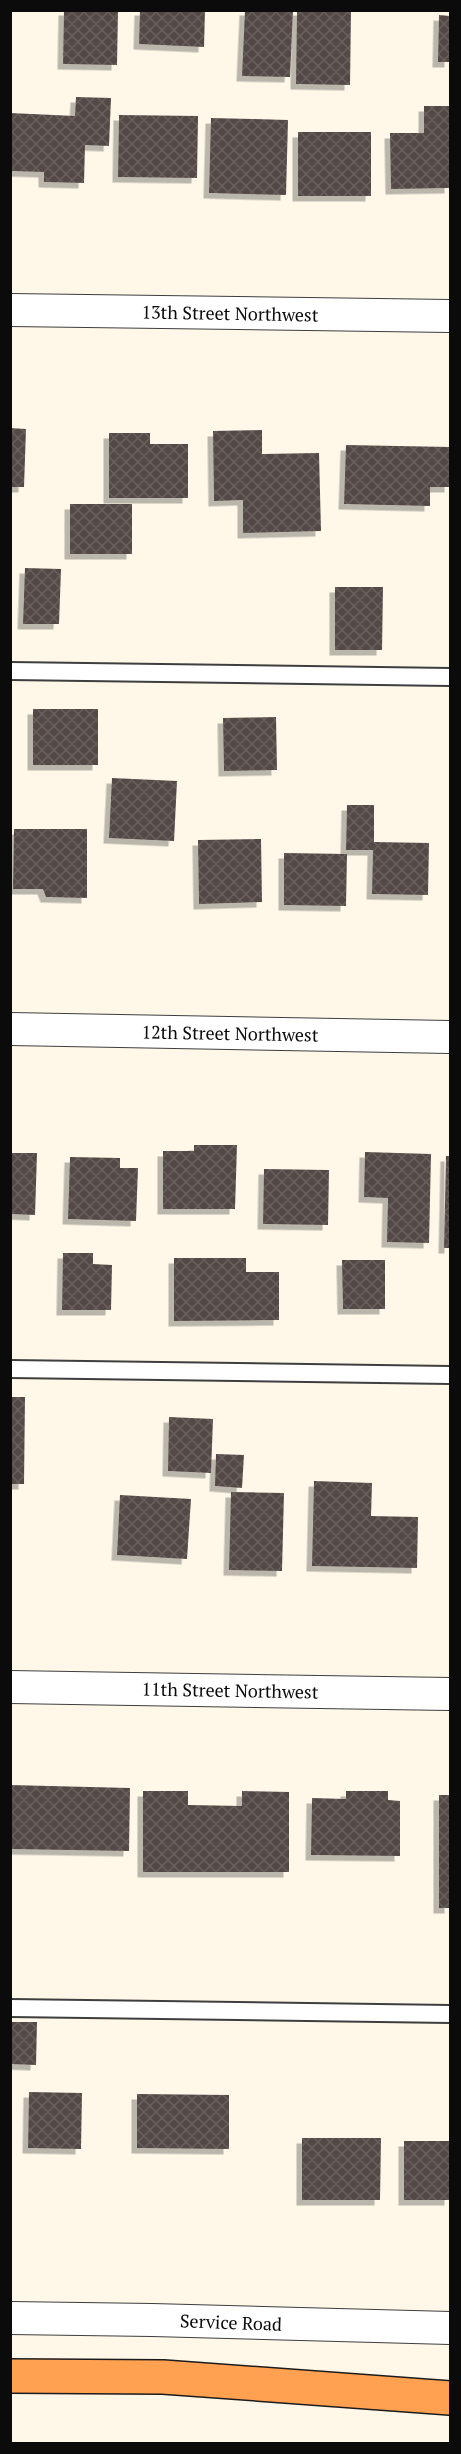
<svg xmlns="http://www.w3.org/2000/svg" width="461" height="2454" font-family="'PT Serif',serif">
	<style>
		.building { fill: url(#building-cross-hatch); filter: url(#shadow) }
		.lines { fill: none; stroke-linecap: round; stroke-linejoin: round }
		.service-casing { stroke: #3e3e3e; stroke-width: 20 }
		.minor-casing { stroke: #3e3e3e; stroke-width: 34 }
		.trunk-casing { stroke: #1c1c1c; stroke-width: 36 }
		.service { stroke: #fff; stroke-width: 16 }
		.minor { stroke: #fff; stroke-width: 32 }
		.trunk { stroke: #ffa150; stroke-width: 33 }
		.labels { text-anchor: middle; dominant-baseline: central; stroke-width: 6; stroke-linejoin: round; paint-order: stroke }
		.street-label { font-size: 18px; fill: #0b0b0b; stroke: #fff }
	</style>
	<defs>
		<pattern id="building-cross-hatch" width="8" height="8" patternUnits="userSpaceOnUse" patternTransform="scale(1.5)"><rect width="8" height="8" fill="#554a46"/><path d="M0 0l8 8M0 8l8-8" fill="none" stroke="#68605c"/></pattern>
		<filter id="shadow"><feDropShadow dx="-5.5" dy="5.5" stdDeviation="0" flood-color="#0004"/></filter>
	</defs>
	<rect width="100%" height="100%" fill="#fff8e9"/>
	<path class="building" d="M64,10H118L117,65L63,64Z
		M140,10H205L204,47L139,44Z
		M245,10H293L290,77L242,76Z
		M297,10H351L350,85L296,84Z
		M439,15L450,16V62H438Z
		M76,97L111,98L109,146L85,145L84,183L44,182V172L10,171V113L75,116Z
		M424,106H450V188L391,189L390,133H424Z
		M119,115L198,116L197,178L118,177Z
		M211,118L288,120L286,195L209,193Z
		M298,132H371V196H298Z
		M10,428L26,429L24,487H10Z
		M262,430V454L319,453L321,531L243,533V500L214,501L213,431Z
		M109,433H150V444H188V498H109Z
		M346,445L450,447V487H430V506L344,504Z
		M70,504H132V554H70Z
		M25,568L61,569L59,624H23Z
		M335,587H383L382,650H335Z
		M33,709H98V765H33Z
		M276,717L277,770L224,771L223,718Z
		M112,778L177,781L174,841L109,838Z
		M347,805H374V842L429,843L428,895L372,894L373,850H346Z
		M14,829H87V898L46,897L43,889H13Z
		M261,839L262,902L199,904L198,840Z
		M284,853L347,854L346,906L284,905Z
		M194,1145H237L235,1209H163V1151H194Z
		M365,1152L431,1154L429,1243L387,1242L388,1198L364,1197Z
		M10,1153H37L35,1215L10,1214Z
		M446,1156H450V1248H444Z
		M70,1157L120,1158V1168H138L136,1221L68,1219Z
		M264,1169L329,1170L328,1225L263,1224Z
		M63,1253H93V1264L112,1265L111,1310H62Z
		M174,1258H246V1272H279V1320L174,1321Z
		M342,1260H385V1309H343Z
		M10,1397H25L24,1484H10Z
		M169,1417L213,1419L211,1473L168,1471Z
		M216,1454L244,1455L242,1488L215,1486Z
		M314,1481L372,1483L371,1516L418,1517L417,1568L312,1566Z
		M231,1492L284,1493L282,1571L229,1570Z
		M120,1495L191,1499L187,1559L117,1555Z
		M10,1785L130,1788L129,1851L10,1849Z
		M143,1791H188V1805L242,1806V1791L289,1792V1872H143Z
		M346,1791H388V1800L400,1801V1856L311,1855L312,1798L346,1799Z
		M439,1795H450V1908H439Z
		M10,2022H37L36,2065L10,2064Z
		M29,2092L82,2093L81,2149L28,2148Z
		M137,2094L229,2095V2149L137,2148Z
		M302,2138H381L380,2200H302Z
		M404,2141H450V2200H404Z"/>
	<g class="lines">
		<defs>
			<path id="service" d="M10,671L450,677
				M10,1369L450,1375
				M10,2008L450,2014"/>
			<path id="minor" d="M10,310L450,316
				M10,1029L450,1037
				M10,1687L450,1694
				M10,2318L152,2320L450,2328"/>
			<path id="trunk" d="M10,2376L163,2377L450,2398"/>
		</defs>
		<use href="#service" class="service-casing"/>
		<use href="#minor" class="minor-casing"/>
		<use href="#trunk" class="trunk-casing"/>
		<use href="#service" class="service"/>
		<use href="#minor" class="minor"/>
		<use href="#trunk" class="trunk"/>
	</g>
	<g class="labels">
		<g class="street-label">
			<text transform="translate(230 313) rotate(1)">13th Street Northwest</text>
			<text transform="translate(230 1033) rotate(1)">12th Street Northwest</text>
			<text transform="translate(230 1690) rotate(1)">11th Street Northwest</text>
			<text transform="translate(231 2322) rotate(2)">Service Road</text>
		</g>
	</g>
	<rect width="461" height="2454" fill="none" stroke="#0b0b0b" stroke-width="24"/>
</svg>
